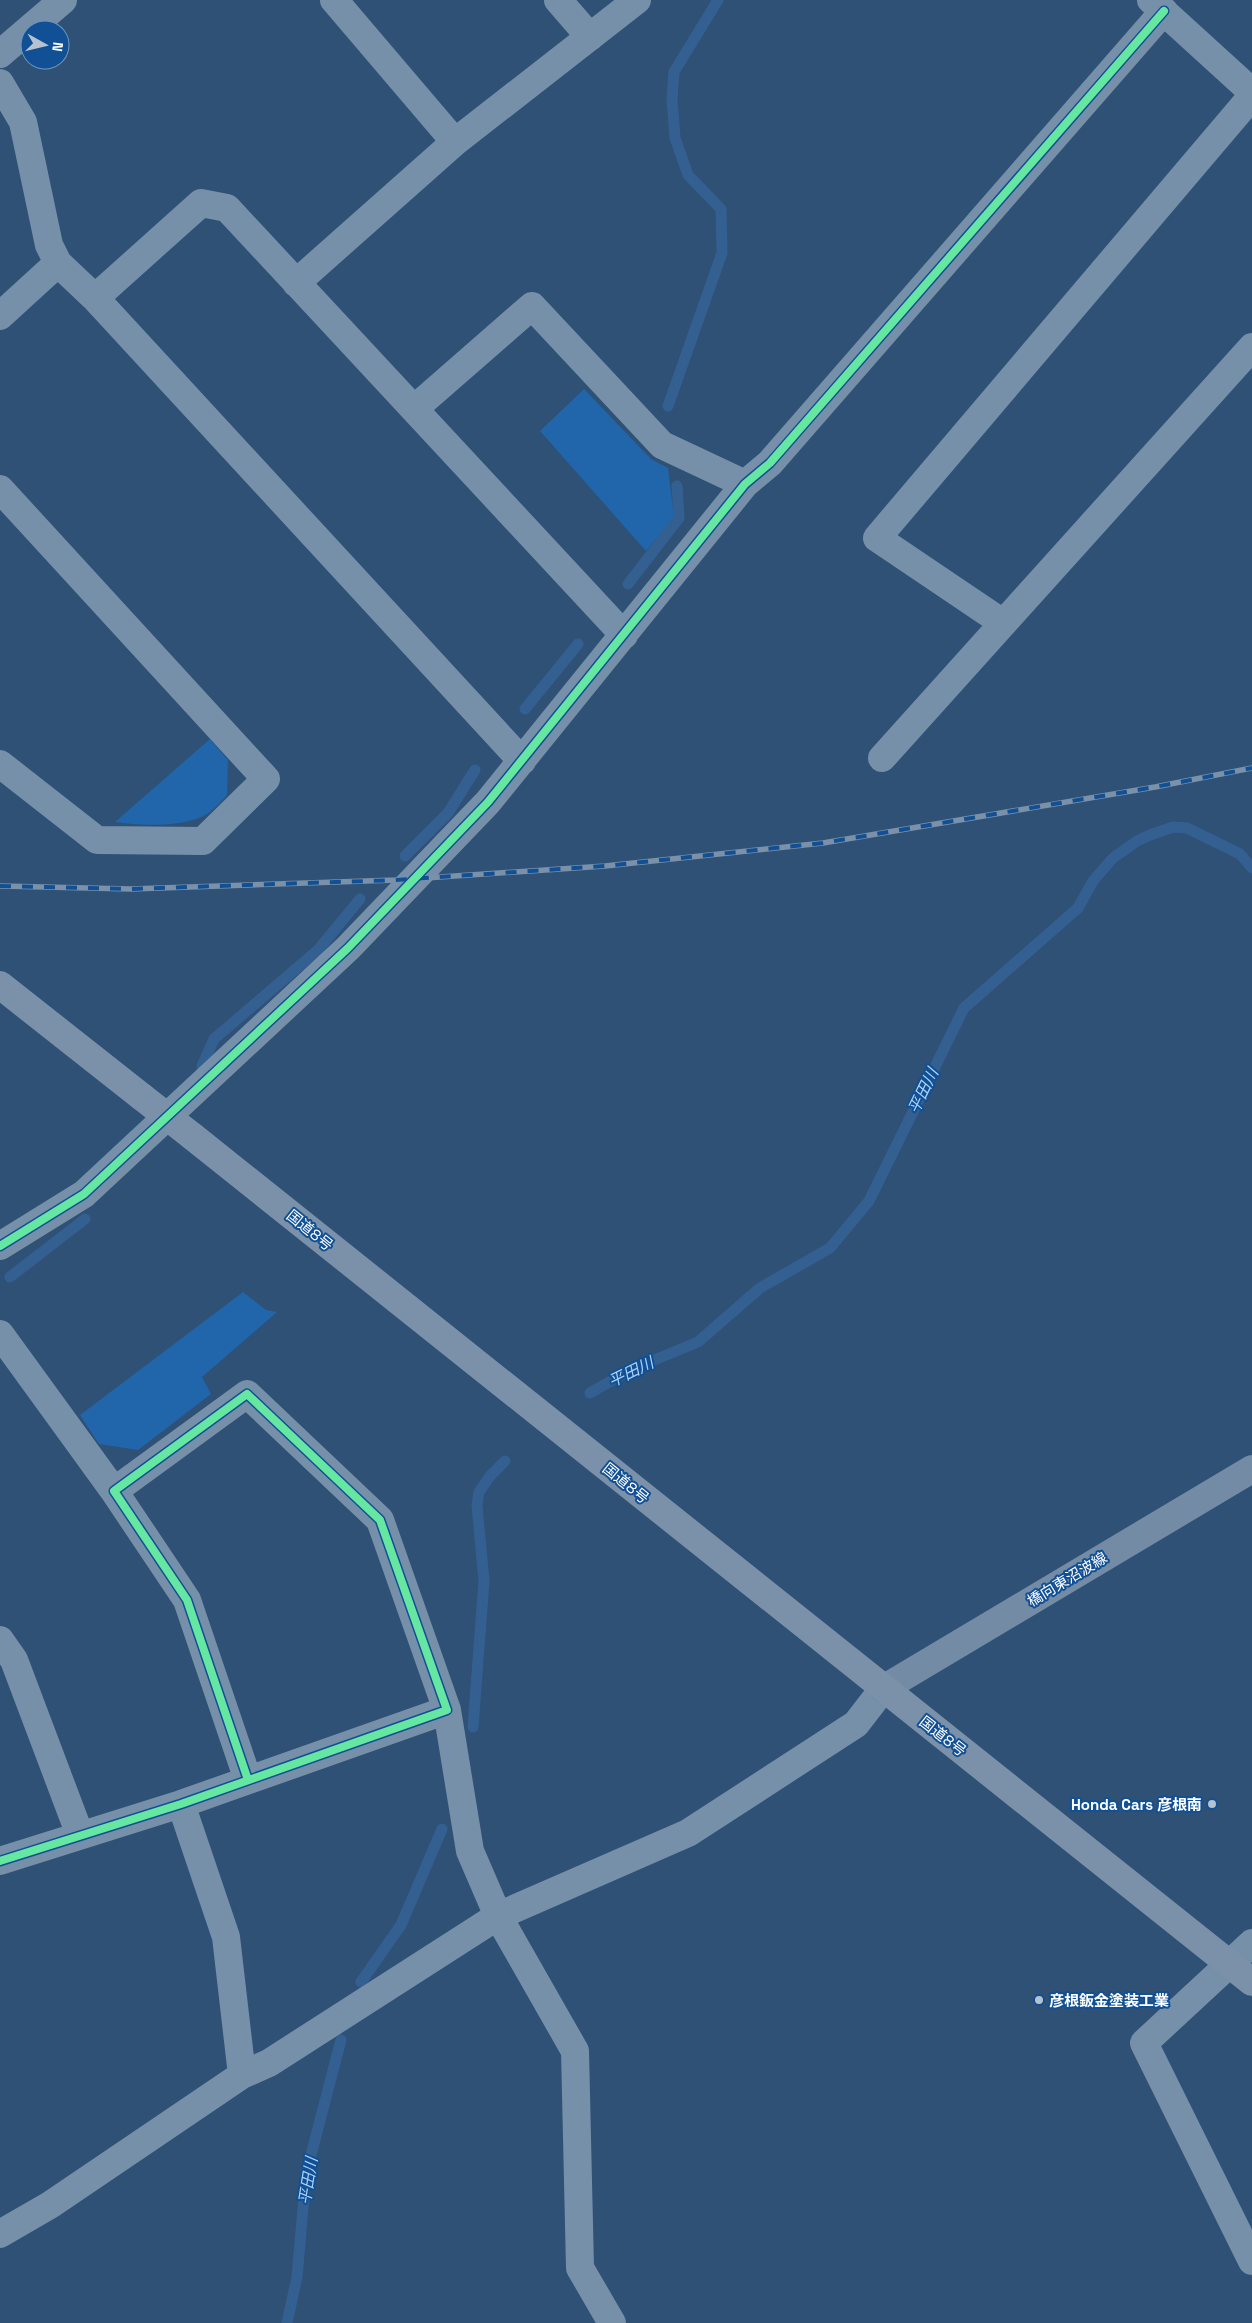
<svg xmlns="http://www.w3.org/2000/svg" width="1252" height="2323" font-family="'Space Grotesk','Noto Sans JP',sans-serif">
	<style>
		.green { fill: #2165aa }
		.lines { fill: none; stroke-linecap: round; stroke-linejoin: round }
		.stream { stroke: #346091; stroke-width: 11 }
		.street { stroke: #7790a9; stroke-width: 28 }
		.secondary { stroke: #738ba5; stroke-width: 28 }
		.highway { stroke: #7a91a9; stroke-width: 28 }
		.rail-casing { stroke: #7a91a9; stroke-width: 5.5 }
		.rail { stroke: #115094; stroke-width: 4; stroke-dasharray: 11; stroke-linecap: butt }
		.highway-bridge { stroke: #7a91a9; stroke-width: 28 }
		.cycleway-casing { stroke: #115094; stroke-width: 11 }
		.cycleway { stroke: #66e7a1; stroke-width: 8 }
		.poi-dot { fill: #b6c2cf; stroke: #115094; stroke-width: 2 }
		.labels { text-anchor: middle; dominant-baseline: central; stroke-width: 4; stroke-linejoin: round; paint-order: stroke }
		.street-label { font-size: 15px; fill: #fff; stroke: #115094 }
		.poi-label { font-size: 15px; font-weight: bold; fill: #fff; stroke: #115094; text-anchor: end }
		.water-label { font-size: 16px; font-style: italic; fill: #abd3fa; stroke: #115094 }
	</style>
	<rect width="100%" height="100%" fill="#2f5176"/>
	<path class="green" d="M584,389L651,459L668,468L674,517L646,551L540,431Z
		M210,739L228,760L227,795C222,801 216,807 210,812C189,828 140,826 115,822Z
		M243,1292L266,1310L277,1312L202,1377L211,1394L138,1450L99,1444L80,1415Z"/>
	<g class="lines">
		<path class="stream" d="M668,406L722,253L721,209L688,175L675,138L672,99L674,72L718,0
			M628,584L679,518L677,486
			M525,709L578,644
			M405,856L448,813L475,770
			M202,1066L214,1039L318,950L360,899
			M10,1277L85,1219
			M590,1393L630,1370L698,1342L760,1288L830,1248L869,1201L964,1008L1078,908L1093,881L1113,858L1137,841L1150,835L1173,827L1187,828L1240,854L1252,868
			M473,1727L484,1581L477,1505L479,1492L490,1476L505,1461
			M361,1982L401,1925L442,1829
			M287,2323L297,2277L306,2174L341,2040"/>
		<path class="street" d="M334,0L455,142L637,0
			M558,0L590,37
			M1151,0L1252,92
			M0,54L63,0
			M0,83L23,122L49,245L58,263L0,316
			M58,263L95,298L522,761
			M296,283L455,142
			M95,298L201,203L227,208L624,635
			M414,409L532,306L662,445L745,484
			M0,489L266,779L203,841L97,840L0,764
			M1003,623L877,538L1252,96
			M882,758L1252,347
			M0,1246L84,1194L348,948L488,802L745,484L770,463L1164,11
			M0,1334L114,1491
			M0,1640L14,1660L80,1835
			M447,1710L470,1851L498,1916L575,2051L580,2268L612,2323
			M181,1804L226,1937L242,2075
			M0,1861L181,1804L447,1710L380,1520L247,1394L114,1491L187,1600L248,1780
			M1252,1943L1144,2043L1252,2261
			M0,2234L50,2205L242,2075L269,2063L498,1916L688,1833L856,1724L883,1689"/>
		<path class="secondary" d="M883,1689L1252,1469"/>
		<path class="highway" d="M0,985L142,1097
			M192,1136L1252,1982"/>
		<defs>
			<path id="rail" d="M0,886L131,889L396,880L605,866L823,843L1155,787L1252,768"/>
		</defs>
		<use href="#rail" class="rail-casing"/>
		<use href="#rail" class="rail"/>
		<path class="highway-bridge" d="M142,1097L192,1136"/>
		<defs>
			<path id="cycleway" d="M0,1246L84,1194L348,948L488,802L745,484L770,463L1164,11
				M0,1861L181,1804L447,1710L380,1520L247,1394L114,1491L187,1600L248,1780"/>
		</defs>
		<use href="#cycleway" class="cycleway-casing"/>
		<use href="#cycleway" class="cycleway"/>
	</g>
	<g class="poi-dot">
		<circle cx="1212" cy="1804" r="5"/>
		<circle cx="1039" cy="2000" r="5"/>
	</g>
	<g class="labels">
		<g class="street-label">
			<text transform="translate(310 1230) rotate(39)">国道8号</text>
			<text transform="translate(626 1483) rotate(39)">国道8号</text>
			<text transform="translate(1067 1579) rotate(-31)">橋向東沼波線</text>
			<text transform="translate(943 1736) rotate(38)">国道8号</text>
		</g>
		<g class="poi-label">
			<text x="1202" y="1804">Honda Cars 彦根南</text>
			<text x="1049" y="2000" text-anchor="start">彦根鈑金塗装工業</text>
		</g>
		<g class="water-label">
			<text transform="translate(923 1091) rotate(-64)">平田川</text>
			<text transform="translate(631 1372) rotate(-26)">平田川</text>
			<text transform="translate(308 2181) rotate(-81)">平田川</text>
		</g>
	</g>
	<g transform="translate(45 45) rotate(98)"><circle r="24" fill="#115094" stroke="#7096bf"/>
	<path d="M0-4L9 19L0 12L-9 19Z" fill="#b6c2cf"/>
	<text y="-8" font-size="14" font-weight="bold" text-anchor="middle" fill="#ffffff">N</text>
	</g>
</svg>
